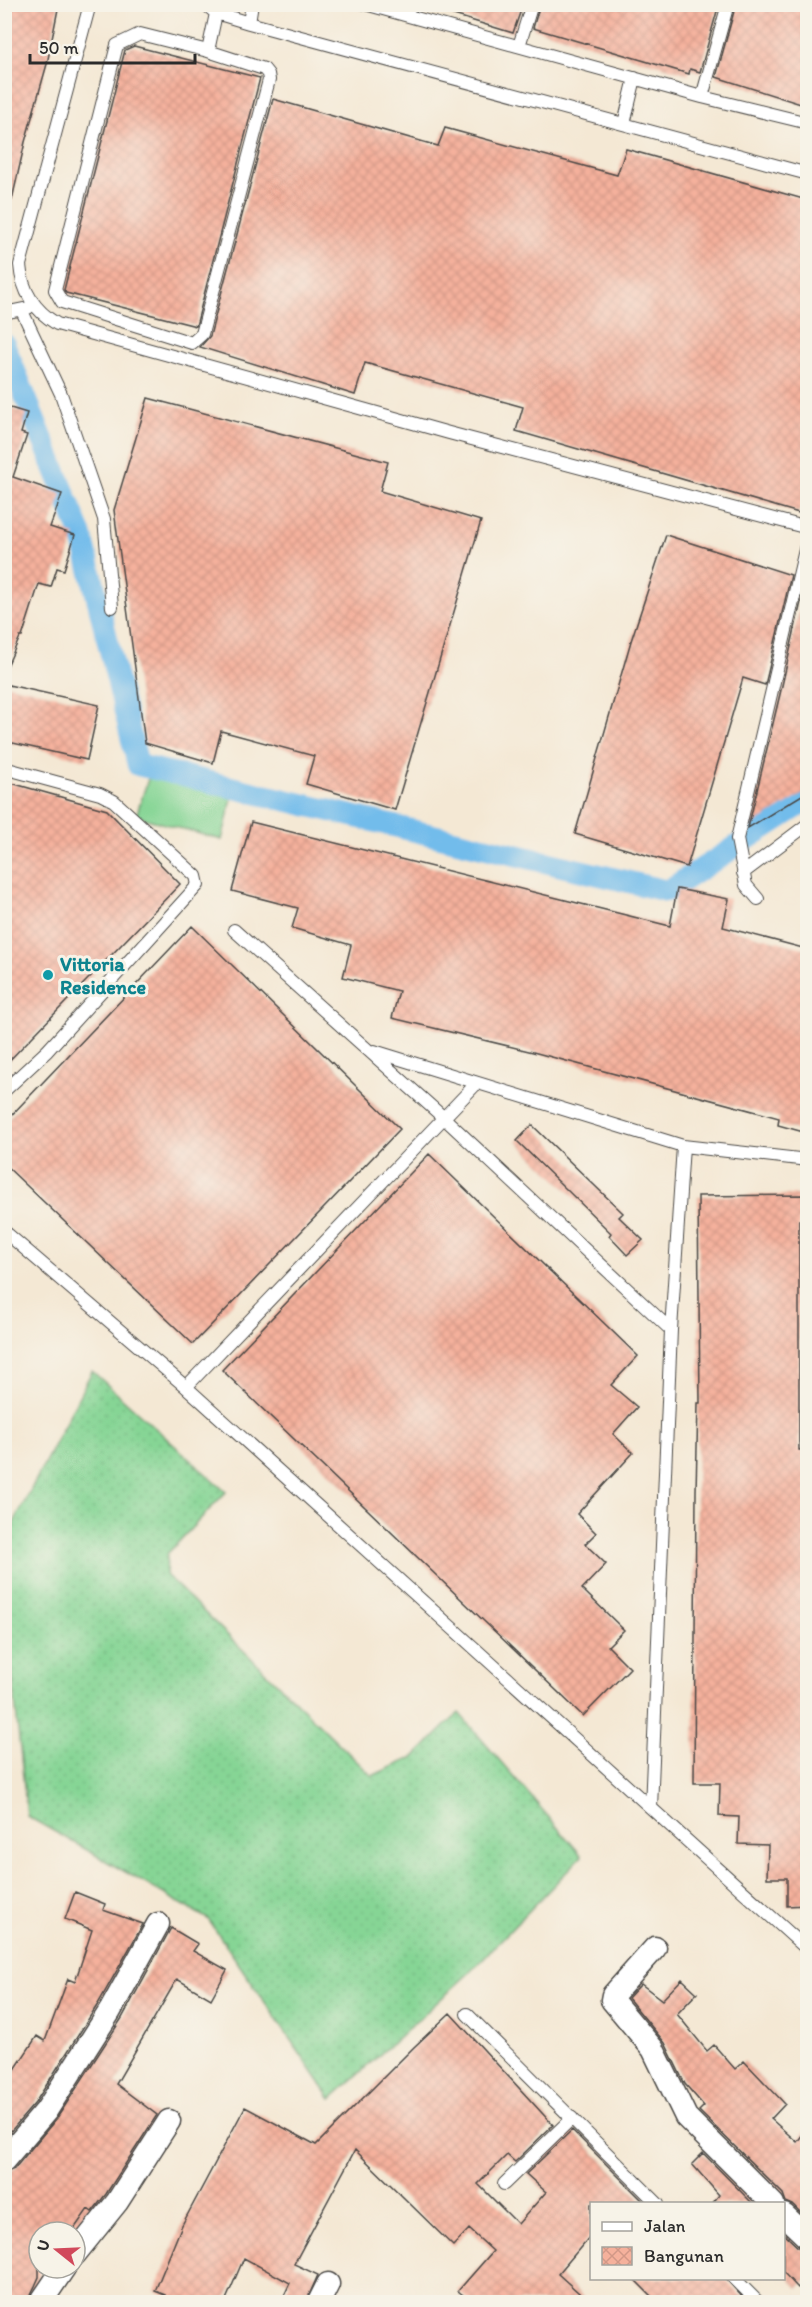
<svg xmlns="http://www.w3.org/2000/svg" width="812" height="2307" font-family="Itim,sans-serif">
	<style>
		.grass { fill: url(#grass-dots); stroke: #588060; stroke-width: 1.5 }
		.green { fill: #86d595; stroke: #588060; stroke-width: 1.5 }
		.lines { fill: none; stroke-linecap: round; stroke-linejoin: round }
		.canal { stroke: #72bceb; stroke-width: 22 }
		.building { fill: url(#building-cross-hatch) }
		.lane-casing { stroke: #494744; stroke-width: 14 }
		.street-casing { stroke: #494744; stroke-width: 25 }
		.lane { stroke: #fff; stroke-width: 12 }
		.street { stroke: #fff; stroke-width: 22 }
		.culture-dot { fill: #0f9aa8; stroke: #f7f3e8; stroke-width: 2 }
		.labels { text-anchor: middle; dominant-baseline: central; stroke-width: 6; stroke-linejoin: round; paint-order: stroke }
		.culture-label { font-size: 20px; font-weight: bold; fill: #0d838f; stroke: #f7f3e8; text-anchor: start }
	</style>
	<defs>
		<pattern id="grass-dots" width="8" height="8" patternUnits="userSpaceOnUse" patternTransform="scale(1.5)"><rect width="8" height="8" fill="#86d595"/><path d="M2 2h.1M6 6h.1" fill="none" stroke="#74b781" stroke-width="1.8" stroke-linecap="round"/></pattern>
		<pattern id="building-cross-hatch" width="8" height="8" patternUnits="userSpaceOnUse" patternTransform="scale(1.5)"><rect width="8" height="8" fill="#f5b19c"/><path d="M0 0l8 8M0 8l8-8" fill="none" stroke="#d29887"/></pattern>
	</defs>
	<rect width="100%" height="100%" fill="#f7f3e8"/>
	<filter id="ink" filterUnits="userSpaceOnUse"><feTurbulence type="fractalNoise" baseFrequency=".0167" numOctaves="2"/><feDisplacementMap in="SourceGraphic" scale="12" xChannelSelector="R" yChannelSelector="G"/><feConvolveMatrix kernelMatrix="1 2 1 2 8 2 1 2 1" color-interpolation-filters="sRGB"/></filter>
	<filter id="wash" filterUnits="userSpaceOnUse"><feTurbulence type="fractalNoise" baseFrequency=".008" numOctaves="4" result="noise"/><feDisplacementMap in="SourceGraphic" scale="24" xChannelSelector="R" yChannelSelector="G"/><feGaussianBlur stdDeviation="1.35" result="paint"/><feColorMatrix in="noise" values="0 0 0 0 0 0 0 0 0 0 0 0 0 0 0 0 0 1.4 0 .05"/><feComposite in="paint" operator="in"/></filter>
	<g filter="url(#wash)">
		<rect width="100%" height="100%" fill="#f4e8d4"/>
		<path class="grass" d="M92,1371L226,1492L167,1554L166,1575L372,1776L414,1757L459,1713L582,1856L467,1975L331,2099L208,1919L27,1816L11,1662L5,1640V1540Z"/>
		<path class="green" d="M149,776L232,798L222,840L136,816Z"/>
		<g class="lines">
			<path class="canal" d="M4,344L82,536L138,765L667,891L808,800"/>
		</g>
		<g id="blocks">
			<path class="building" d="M4,4H59L47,64L25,142L12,200L4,199Z
				M435,4H523L513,33L434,9Z
				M540,4H719L700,72L690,69L689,74L533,28Z
				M736,4H807V106L716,77Z
				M134,46L260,78L196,326L66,293L64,290L125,50Z
				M273,99L438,146L445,128L617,175L626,149L807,200V487L799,513L516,431L523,407L365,363L355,395L200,347L210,336Z
				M148,398L388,462L380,491L481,521L395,810L306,784L314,756L221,731L213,763L145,743L114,510Z
				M4,406L27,413L21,433L27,435L13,477L62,494L50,527L75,535L64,570L57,568L51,587L39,584L22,637H20L4,673Z
				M666,535L791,575L765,685L743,678L687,867L575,834L631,641Z
				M806,580L807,792L748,828L781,690Z
				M4,684L99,705L87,760L4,741Z
				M4,781L107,810L180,884L4,1066Z
				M251,822L670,926L677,889L729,899L723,927L807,949V1133L778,1125L779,1118L533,1052L392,1018L399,991L343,977L351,945L292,928L298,908L232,891Z
				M192,926L400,1129L193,1344L4,1164V1123Z
				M532,1125L623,1213L619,1217L643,1240L627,1255L609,1236L611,1233L517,1141Z
				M429,1154L638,1356L611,1385L637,1407L613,1434L633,1453L577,1514L596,1533L585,1544L606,1564L582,1589L624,1630L608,1646L630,1668L583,1716L222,1370Z
				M807,1195V1220H799V1450H807V1905L787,1906V1878H767L768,1845L738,1844L739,1817L719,1816L720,1783H694L696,1491L698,1403H700L698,1196Z
				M75,1892L105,1904L103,1910L143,1924L98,2004L35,2103L4,2139V2086L37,2036L45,2041L68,1979L75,1982L92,1930L65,1919Z
				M171,1928L198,1944L193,1951L227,1970L211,1999L177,1979L116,2084L157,2115L106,2194L92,2212L88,2209L72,2232H39V2277L35,2286L27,2302H4V2173L14,2169L57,2118L122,2018Z
				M682,1979L697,1993L677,2014L707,2051L714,2045L735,2069L744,2061L785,2104L771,2119L797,2142L807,2129V2219L793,2205L786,2202L783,2194L699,2111L704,2106L685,2084L665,2043L628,1998L641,1984L662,2000Z
				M450,2013L553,2125L515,2162L507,2155L478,2184L518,2224L546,2192L526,2174L572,2130L646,2204H591V2235L558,2274L589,2302H472L458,2291L493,2251L469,2229L453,2246L355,2150L294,2264L318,2275L306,2302H281L290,2283L244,2258L225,2302H161L165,2295L155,2291L182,2225L245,2107L316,2145L414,2047Z
				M703,2153L753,2204H712L719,2195L692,2164Z
				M783,2233L799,2248L807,2251V2279L798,2288L783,2272Z
				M633,2278H725L747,2302H657Z"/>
		</g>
	</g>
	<g filter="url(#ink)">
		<use href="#blocks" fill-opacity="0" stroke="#494744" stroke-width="1.5"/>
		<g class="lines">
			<defs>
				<path id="lane" d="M90,4L20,265C22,291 35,311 57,324L449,433L808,528
					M205,4L216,13L249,23L808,174
					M365,4L702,97L808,123
					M249,23L252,4
					M519,46L532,4
					M208,51L140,34L117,45L55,290L62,302L192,343L202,334L269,80L268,74L264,69L208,51L218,4
					M702,97L728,4
					M624,124L635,78
					M22,311L61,394L104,519L112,607
					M4,313L28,308
					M4,768L100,794L114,801L196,876L198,885L47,1051L4,1091
					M743,873L808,824
					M758,899L746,885L737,839L808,537
					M234,930L444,1118L671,1330
					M374,1051L683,1146L808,1160
					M683,1146L671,1330L651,1808L808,1950
					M4,1231L186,1387L651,1808
					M186,1387L477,1083
					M467,2014L658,2204
					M504,2184L572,2118
					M734,2278L758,2302"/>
				<path id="street" d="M655,1948L613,1995L612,2000L653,2049L686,2117L773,2204
					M4,2160L46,2111L110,2011L158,1924
					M784,2215L808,2238
					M75,2254L117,2202L169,2121
					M41,2302L64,2268
					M319,2302L328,2284"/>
			</defs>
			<use href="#lane" class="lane-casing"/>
			<use href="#street" class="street-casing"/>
			<use href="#lane" class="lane"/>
			<use href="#street" class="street"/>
		</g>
	</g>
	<circle class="culture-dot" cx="48" cy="975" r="6"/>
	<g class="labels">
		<g class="culture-label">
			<text x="60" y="964">Vittoria<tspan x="60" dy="23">Residence</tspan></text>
		</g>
	</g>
	<rect width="812" height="2307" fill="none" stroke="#f7f3e8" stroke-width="24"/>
	<rect x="590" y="2202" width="195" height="78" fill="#f7f3e8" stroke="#a5a39c" stroke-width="1.5"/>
	<rect x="602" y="2222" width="30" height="9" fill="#ffffff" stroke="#a5a39c" stroke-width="1.5"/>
	<text x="644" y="2232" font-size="18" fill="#2b2b2b">Jalan</text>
	<rect x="602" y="2247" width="30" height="18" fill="url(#building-cross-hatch)" stroke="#a5a39c" stroke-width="1.5"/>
	<text x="644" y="2262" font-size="18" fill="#2b2b2b">Bangunan</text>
	<g transform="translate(57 2250) rotate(288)"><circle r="28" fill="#f7f3e8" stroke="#a5a39c" stroke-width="1.5"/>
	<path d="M0-4.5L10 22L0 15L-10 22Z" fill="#d1495b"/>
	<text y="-9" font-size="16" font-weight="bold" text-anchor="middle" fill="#2b2b2b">U</text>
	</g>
	<path d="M30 54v9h165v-9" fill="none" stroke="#2b2b2b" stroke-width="3"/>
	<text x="39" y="54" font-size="18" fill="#2b2b2b" stroke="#f7f3e8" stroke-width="4.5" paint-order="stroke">50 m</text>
</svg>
